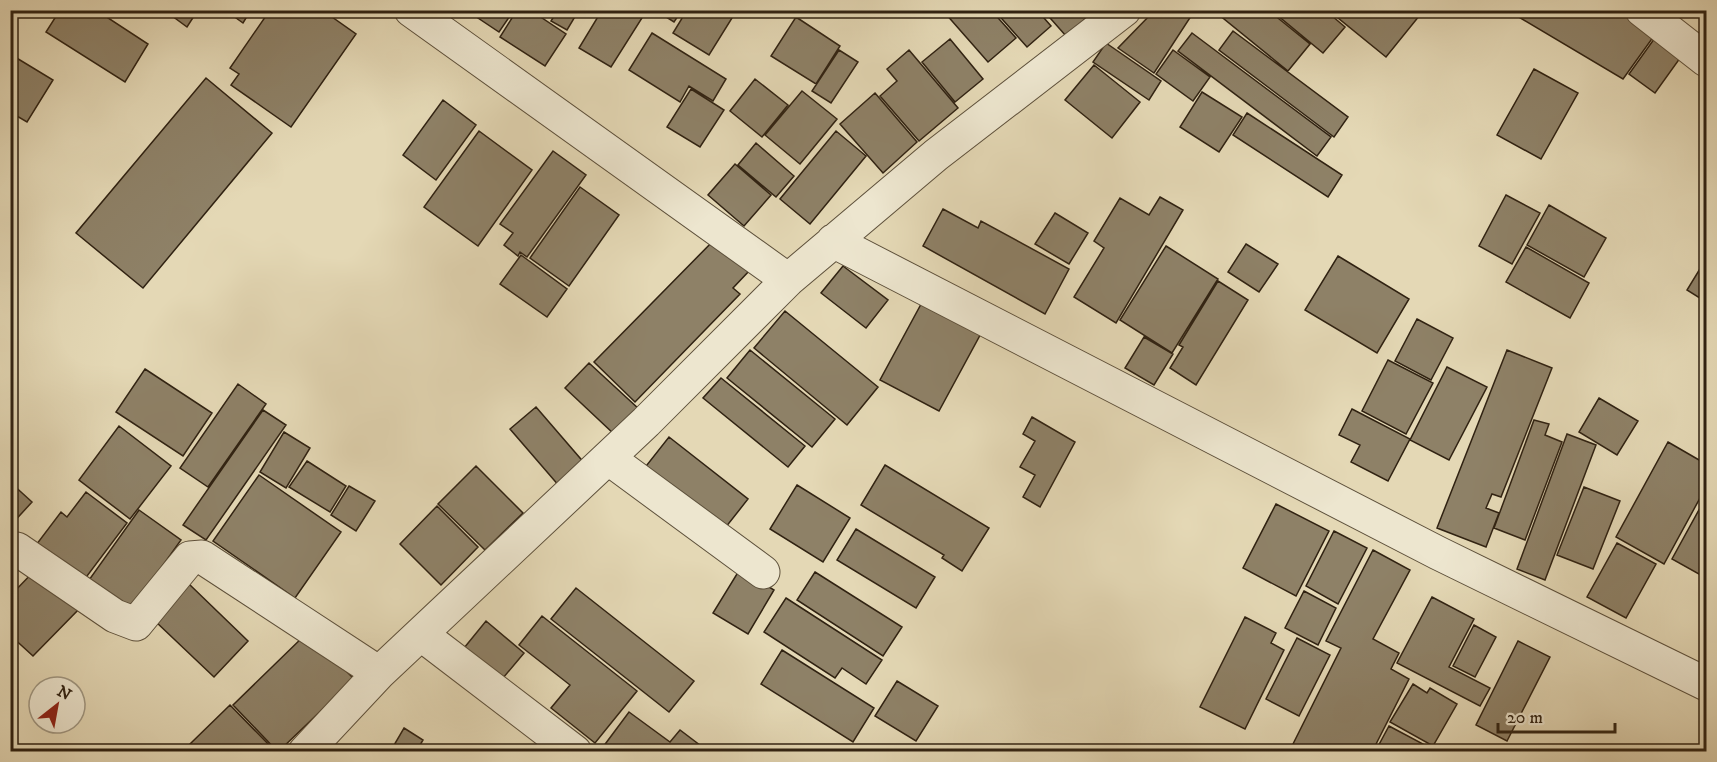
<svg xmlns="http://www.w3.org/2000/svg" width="1717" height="762" font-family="'IM FELL DW Pica',serif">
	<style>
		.building { fill: #8e8167; stroke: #302212; stroke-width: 1.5 }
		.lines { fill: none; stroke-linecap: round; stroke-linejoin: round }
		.minor-casing { stroke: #5d503b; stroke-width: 35 }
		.minor { stroke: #ede6cf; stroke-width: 33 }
	</style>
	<rect width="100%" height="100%" fill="#e4d8b5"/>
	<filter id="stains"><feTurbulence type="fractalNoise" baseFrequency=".00333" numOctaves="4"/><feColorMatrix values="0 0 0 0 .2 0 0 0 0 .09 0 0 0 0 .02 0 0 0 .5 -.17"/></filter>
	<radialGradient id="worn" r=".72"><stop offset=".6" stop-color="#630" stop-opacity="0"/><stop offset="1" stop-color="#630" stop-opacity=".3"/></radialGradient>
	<path class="building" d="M60,10H96L148,44L125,82L46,32Z
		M164,10H198L187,27Z
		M225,10H251L243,23Z
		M270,10H322L356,34L291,127L231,85L239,74L230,68Z
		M466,10H514L499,32Z
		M517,10H530L566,34L545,66L500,37Z
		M558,10H579L567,30L551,21Z
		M602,10H647L611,67L579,48Z
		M655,10H682L674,22Z
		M687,10H737L709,55L673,33Z
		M948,10H991L1016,38L988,62L945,13Z
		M994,10H1037L1051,26L1027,47Z
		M1043,10H1095L1066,36Z
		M1155,10H1195L1154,73L1118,48Z
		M1213,10H1268L1310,44L1288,71Z
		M1271,10H1325L1345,27L1323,53Z
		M1334,10H1424L1386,57L1332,13Z
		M1507,10H1632L1659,29L1623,79Z
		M796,17L840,46L816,84L771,56Z
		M1233,31L1348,117L1334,137L1219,50Z
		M652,33L726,79L713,101L689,86L680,102L629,70Z
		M1192,33L1331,137L1317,156L1178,51Z
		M1657,35L1683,54L1655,93L1629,74Z
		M950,39L983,79L955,102L922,62Z
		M1106,43L1161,81L1149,100L1093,62Z
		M839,50L858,62L831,103L812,91Z
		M909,50L958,108L919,141L880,96L897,81L887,69Z
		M1173,50L1210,77L1193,101L1156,74Z
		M10,54L53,80L27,122L10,112Z
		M1094,65L1140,102L1112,138L1065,100Z
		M1534,69L1578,93L1541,159L1497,135Z
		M206,78L272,133L143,288L76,233Z
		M755,79L788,105L762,137L730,111Z
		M691,89L724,110L700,147L667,127Z
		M802,91L837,119L800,164L765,135Z
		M1202,92L1242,117L1219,152L1180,127Z
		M875,93L917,142L883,173L840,124Z
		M443,100L476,125L436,180L403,155Z
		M1247,113L1342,175L1328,197L1233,135Z
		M479,131L532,170L478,246L424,207Z
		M836,131L866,156L810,224L780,199Z
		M756,143L794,176L776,197L738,165Z
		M553,151L586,175L527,257L520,252L518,256L504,245L513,233L500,224Z
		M735,164L771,195L744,226L708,195Z
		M580,187L619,215L569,286L530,258Z
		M1506,195L1540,213L1512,264L1479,246Z
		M1160,197L1183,210L1116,323L1074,297L1104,248L1094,241L1120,198L1149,215Z
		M1549,205L1606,238L1584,277L1527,245Z
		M943,209L978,228L981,221L1069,269L1045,314L923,246Z
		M1055,213L1088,233L1069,264L1035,244Z
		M717,237L750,270L733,288L740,294L635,402L594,362Z
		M1246,244L1278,264L1259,292L1228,272Z
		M1166,246L1218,279L1172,353L1120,320Z
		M1526,247L1589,283L1570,318L1506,282Z
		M521,255L567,289L547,317L500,284Z
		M1338,256L1409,299L1377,353L1305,310Z
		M1706,259V302L1687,290Z
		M843,266L888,300L866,328L821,293Z
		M1218,281L1248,300L1196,385L1170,368L1183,347L1179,345Z
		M926,295L985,326L939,411L880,380Z
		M785,311L878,387L847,425L754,348Z
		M1417,319L1453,338L1431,380L1395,361Z
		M1144,337L1173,354L1154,385L1125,368Z
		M750,350L835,419L812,447L727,378Z
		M1507,350L1552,368L1501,497L1492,494L1486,508L1499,513L1486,547L1437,528Z
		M1388,360L1433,383L1406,434L1362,411Z
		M589,363L640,410L615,435L565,388Z
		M1447,367L1487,387L1449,460L1410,440Z
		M145,369L212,413L183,456L116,412Z
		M721,378L805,446L788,467L703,398Z
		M238,384L266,404L208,487L180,468Z
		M1599,398L1638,421L1617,455L1579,432Z
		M536,407L586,465L560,487L510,429Z
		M1352,409L1410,439L1388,481L1351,462L1360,445L1339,435Z
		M263,410L286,425L206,540L183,525Z
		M1032,417L1075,442L1040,507L1023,497L1035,475L1020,467L1035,441L1023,434Z
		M1534,420L1549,424L1545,435L1562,442L1525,540L1494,528Z
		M119,426L171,466L130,519L79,480Z
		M284,432L310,448L286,488L260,472Z
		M1567,434L1596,445L1545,580L1517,569Z
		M669,437L748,499L718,537L639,475Z
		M1668,442L1706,464V487L1664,564L1616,537Z
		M307,461L346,486L330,512L289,487Z
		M885,465L989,528L962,571L942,558L944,555L861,505Z
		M476,466L523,513L485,550L438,504Z
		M259,475L341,532L295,598L213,541Z
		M10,482L32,502L10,526Z
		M797,485L850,518L823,562L770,529Z
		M349,486L375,501L356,531L331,515Z
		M1584,487L1620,501L1593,569L1557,555Z
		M86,492L127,523L81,584L33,549L61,512L67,517Z
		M1706,497V578L1672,559Z
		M1276,504L1329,531L1296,596L1243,568Z
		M437,506L478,547L441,585L400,544Z
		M139,510L181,540L126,617L84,587Z
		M856,529L935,577L916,608L837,560Z
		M1334,531L1367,548L1338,604L1306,586Z
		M1617,543L1656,564L1626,618L1587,597Z
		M1373,550L1410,570L1373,639L1399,653L1391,669L1409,679L1372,752H1289L1341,648L1326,641Z
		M38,567L81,607L33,656L10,635V596Z
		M740,569L774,590L748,634L713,613Z
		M815,572L902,627L883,656L797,600Z
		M189,584L248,641L214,677L155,621Z
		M576,588L694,681L669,712L551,619Z
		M1304,591L1336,608L1318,645L1285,628Z
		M1432,597L1474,619L1449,667L1490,688L1480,706L1397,663Z
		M786,598L882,660L866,684L842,668L835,678L764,632Z
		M542,616L637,691L595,743L551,708L570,685L519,645Z
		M1245,617L1276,633L1271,643L1284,650L1245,729L1200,707Z
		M486,621L524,653L498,684L460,653Z
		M1474,625L1496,637L1475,677L1453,666Z
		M308,632L354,679L278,752L233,705Z
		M1297,638L1330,655L1299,716L1266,699Z
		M1518,641L1550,657L1507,741L1476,725Z
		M782,650L874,708L853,742L761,684Z
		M897,681L938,706L916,741L875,716Z
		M1413,684L1427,693L1430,688L1457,704L1433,746L1390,722Z
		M230,705L276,752H198L190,744Z
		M629,712L670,742L680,730L709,752H609L603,747Z
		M1389,726L1423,744L1419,752H1375Z
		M404,728L423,740L416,752H390Z"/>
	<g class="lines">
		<defs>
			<path id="minor" d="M411,10L788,280
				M1642,10L1706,60
				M833,241L1438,553L1706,684
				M608,458L763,572
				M10,548L17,549L115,616L136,624L190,558L202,557L379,673
				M422,635L575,752
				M305,752L379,673L646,422L788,280L936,155L1124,10"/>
		</defs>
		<use href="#minor" class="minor-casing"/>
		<use href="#minor" class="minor"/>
	</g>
	<rect width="1717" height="762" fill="none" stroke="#e4d8b5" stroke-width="36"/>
	<rect x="12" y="12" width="1693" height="738" fill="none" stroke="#302212" stroke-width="3"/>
	<rect x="18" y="18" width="1681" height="726" fill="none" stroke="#302212" stroke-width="1.5"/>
	<g transform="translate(57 705) rotate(31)"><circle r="28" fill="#ede6cf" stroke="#a19883" stroke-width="1.5"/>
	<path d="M0-4.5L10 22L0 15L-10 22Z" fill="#8f2418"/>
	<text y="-9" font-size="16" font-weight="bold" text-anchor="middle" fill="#302212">N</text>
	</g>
	<path d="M1498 723v9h117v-9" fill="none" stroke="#302212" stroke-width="3"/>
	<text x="1507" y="723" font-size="18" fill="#302212" stroke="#ede6cf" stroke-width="4.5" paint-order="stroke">20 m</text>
	<rect width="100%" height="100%" filter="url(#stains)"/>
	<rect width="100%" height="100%" fill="url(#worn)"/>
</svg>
